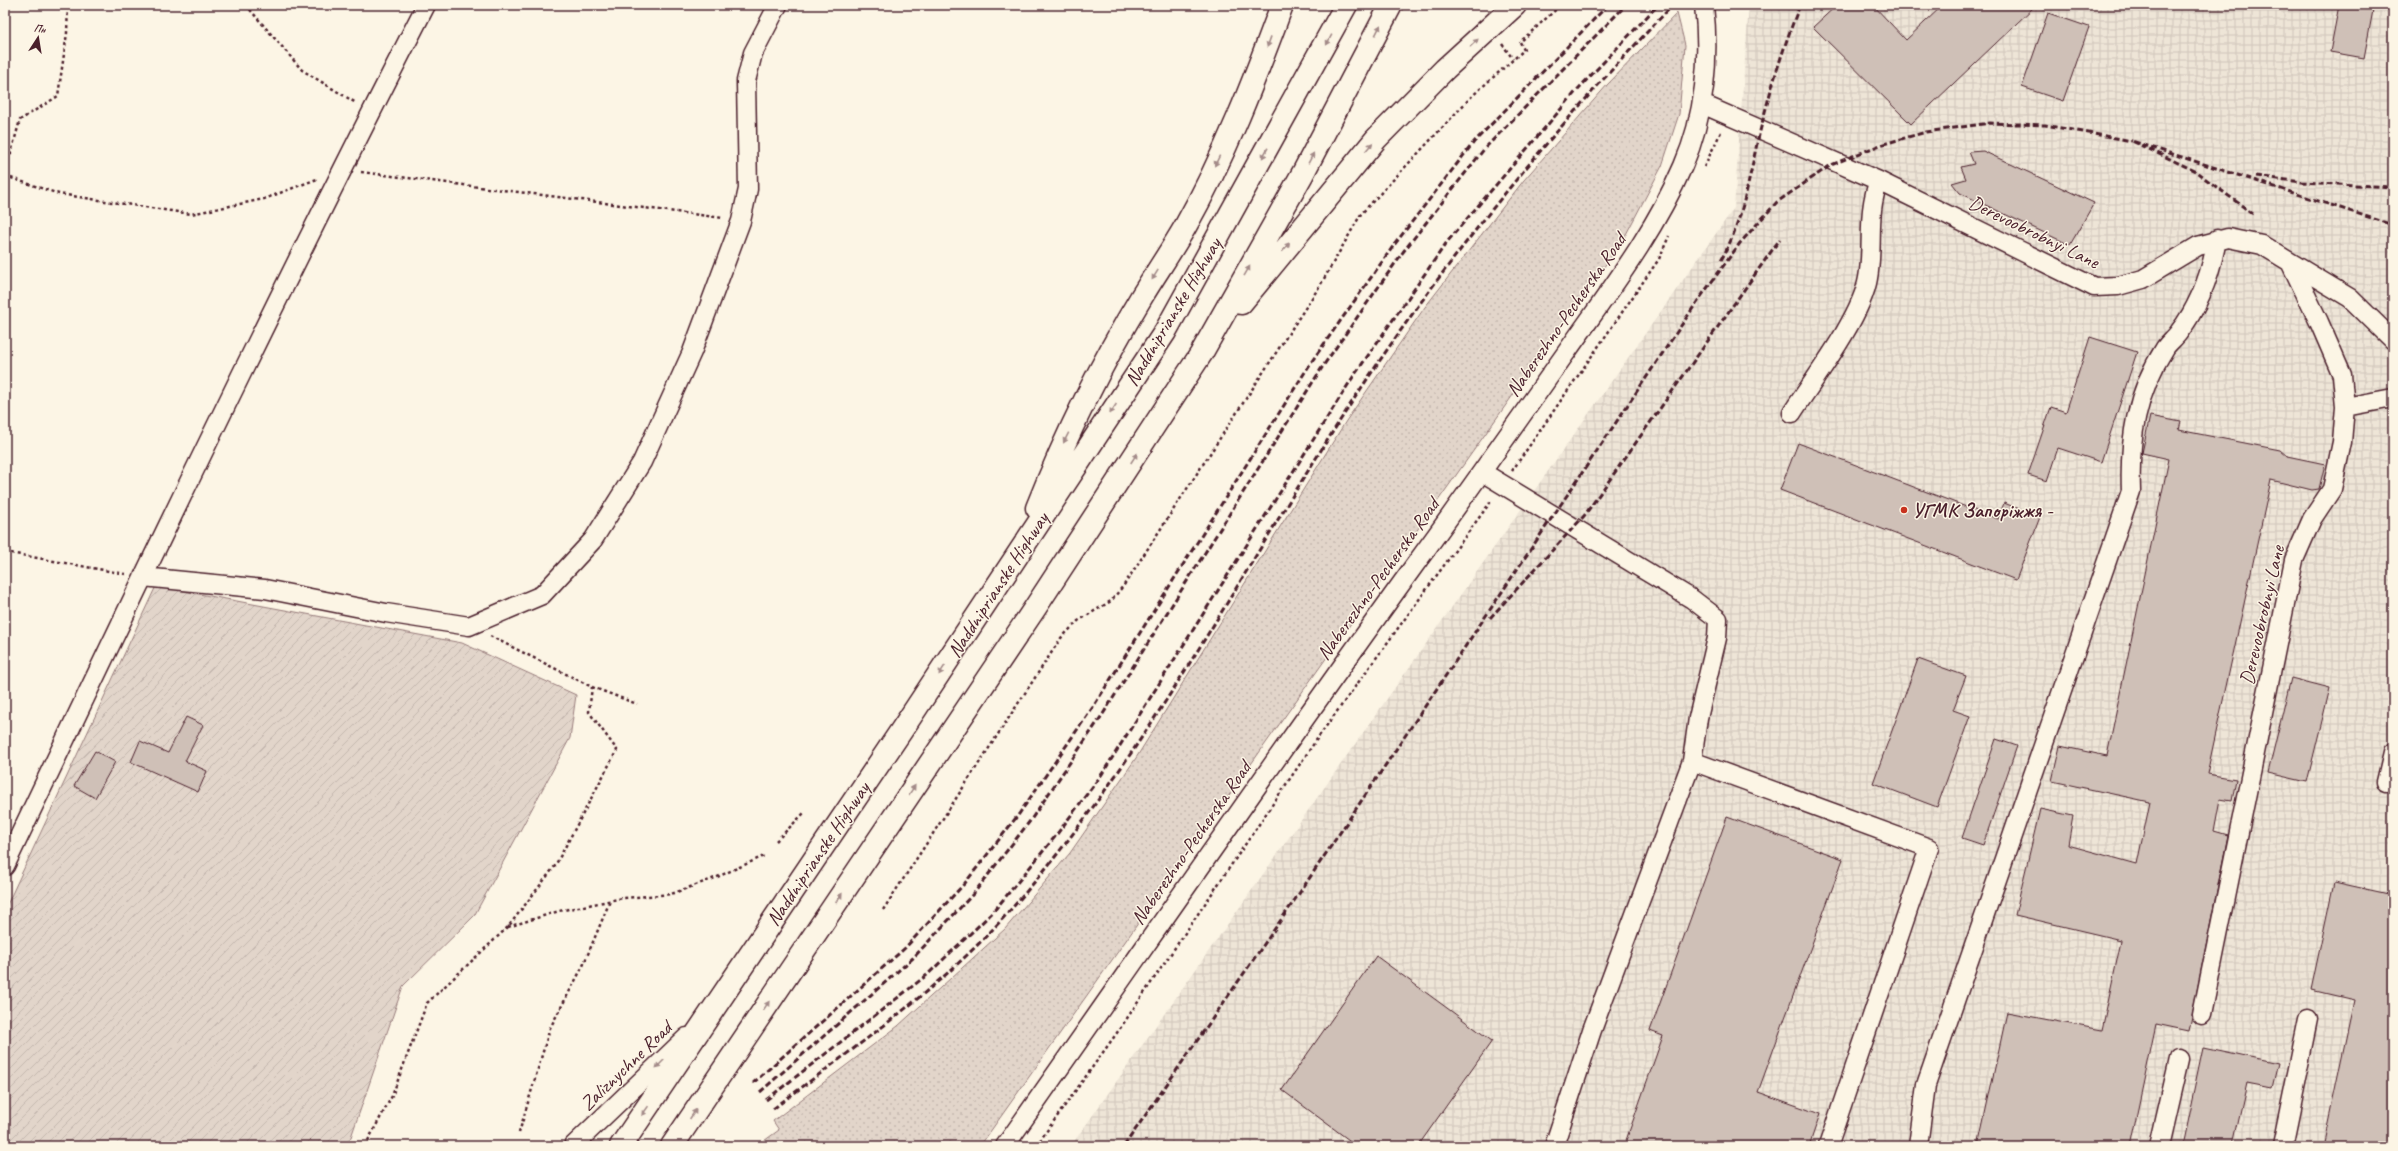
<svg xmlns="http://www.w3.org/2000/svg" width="2398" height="1151" font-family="Caveat,sans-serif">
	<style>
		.industrial { fill: url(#industrial-grid) }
		.grass { fill: url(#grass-dots); stroke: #967a7a }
		.garden { fill: url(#garden-furrows); stroke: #967a7a }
		.building { fill: #cfc0b7; stroke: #4a1f2b }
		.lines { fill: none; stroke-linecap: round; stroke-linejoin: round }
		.minor-casing { stroke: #4a1f2b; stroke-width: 21 }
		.major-casing { stroke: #4a1f2b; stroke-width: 25 }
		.path { stroke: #4a1f2b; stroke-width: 2.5; stroke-dasharray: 3 3; stroke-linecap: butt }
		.minor { stroke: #fcf5e5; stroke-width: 18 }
		.major { stroke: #fcf5e5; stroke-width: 22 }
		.rail { stroke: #4a1f2b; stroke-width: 3; stroke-dasharray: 6 3; stroke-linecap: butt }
		.oneway { fill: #a38a88 }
		.poi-dot { fill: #c8321e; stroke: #fcf5e5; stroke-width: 1.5 }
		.labels { text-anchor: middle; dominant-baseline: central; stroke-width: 3; stroke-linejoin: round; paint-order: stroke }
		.street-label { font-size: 20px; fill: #4a1f2b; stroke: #fcf5e5 }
		.poi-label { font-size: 20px; font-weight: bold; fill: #4a1f2b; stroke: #fcf5e5; text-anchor: start }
	</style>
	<defs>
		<pattern id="industrial-grid" width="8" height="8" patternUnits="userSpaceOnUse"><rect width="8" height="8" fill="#eee5d7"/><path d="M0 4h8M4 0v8" fill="none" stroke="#cec4b9"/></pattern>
		<pattern id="grass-dots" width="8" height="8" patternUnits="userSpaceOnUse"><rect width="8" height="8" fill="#e2d5ca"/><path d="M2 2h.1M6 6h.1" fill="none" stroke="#c3b6ae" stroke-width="1.8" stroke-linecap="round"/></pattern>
		<pattern id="garden-furrows" width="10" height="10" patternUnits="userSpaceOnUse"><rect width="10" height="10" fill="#e2d5ca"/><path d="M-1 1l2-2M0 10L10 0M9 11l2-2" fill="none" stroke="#c3b6ae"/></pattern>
	</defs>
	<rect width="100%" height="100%" fill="#fcf5e5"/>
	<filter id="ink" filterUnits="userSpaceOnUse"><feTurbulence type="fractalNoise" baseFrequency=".025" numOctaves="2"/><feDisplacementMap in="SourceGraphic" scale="8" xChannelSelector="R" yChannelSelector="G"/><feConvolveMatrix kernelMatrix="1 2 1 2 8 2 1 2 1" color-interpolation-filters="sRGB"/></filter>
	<g filter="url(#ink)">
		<path class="industrial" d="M1749,5H2393V1146H1071L1734,208Z"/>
		<path class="grass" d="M1677,13L1685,45L1679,114L1662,166L1623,240L980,1146H757L779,1130L773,1121L898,1026L1005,929L1070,853L1136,758L1346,421L1425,307L1524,180L1608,84Z"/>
		<path class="garden" d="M156,586L462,643L576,695L570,738L474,916L403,986L351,1137L345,1146H5V909Z"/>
		<path class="building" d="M1837,5H1873L1906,40L1943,5H2036L1911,124L1813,27Z
			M2339,5H2374L2364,58L2330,52Z
			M2048,13L2089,27L2063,101L2022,87Z
			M1983,151L2094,203L2070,245L1960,193L1952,183L1966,179L1961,167L1974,164L1969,152Z
			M2090,337L2137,352L2101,462L2058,448L2047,481L2028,475L2051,407L2066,412Z
			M2150,416L2181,422L2179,430L2280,450L2287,456L2325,464L2319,489L2312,490L2271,480L2207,774L2236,779L2232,801L2220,799L2214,831L2228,835L2189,1031L2156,1024L2130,1146H1978L2007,1012L2102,1030L2121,940L2015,915L2040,809L2073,816L2068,845L2137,864L2150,802L2052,781L2060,746L2107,756L2169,459L2142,453Z
			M1798,443L1998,519L2004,503L2040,517L2016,580L1780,490Z
			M1918,659L1966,676L1953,710L1970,716L1937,807L1873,783Z
			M2291,678L2330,688L2307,782L2268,773Z
			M186,717L203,725L185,761L207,771L198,792L131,762L140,741L168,753Z
			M1996,739L2017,746L1983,845L1962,838Z
			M95,751L115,762L95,798L74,786Z
			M1727,817L1843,859L1758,1092L1820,1114L1809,1146H1624L1663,1036L1650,1031Z
			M2334,882L2393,895V1146H2323L2354,1000L2311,990Z
			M1376,956L1492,1041L1418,1146H1357L1282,1090Z
			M2203,1047L2278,1063L2272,1088L2247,1083L2233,1146H2182Z"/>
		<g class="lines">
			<defs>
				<path id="minor" d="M1702,104L1879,181L2094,287L2118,286L2143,279L2198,246L2228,238L2262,245L2290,262L2319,322L2342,375L2345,407L2342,442L2332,489L2312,519L2294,560L2202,1015
					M2290,262L2350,298L2393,340
					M2345,407L2393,398
					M1792,413C1814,379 1862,316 1868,278C1874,245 1866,213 1879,181
					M1482,472L1692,599L1718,619L1717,638L1698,718L1692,761L1592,1030L1554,1146
					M143,577L265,589L386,613L469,626L542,595L593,540L642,462L692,352L741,221L748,189L746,81L753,53L778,5
					M1692,761L1929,848L1828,1146
					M2386,782L2393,752
					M5,866C142,578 280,289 426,5
					M573,1146L687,1037
					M1005,1146C1141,953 1275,758 1414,566C1466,495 1517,422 1568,350C1610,290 1654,233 1683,166C1705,116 1710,58 1704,5
					M1918,1146L1926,1085L2131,491C2129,439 2136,393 2165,348C2169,342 2175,338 2179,332C2200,305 2211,273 2217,239
					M2159,1146L2179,1059
					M2282,1146L2308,1020"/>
				<path id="major" d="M1241,303L1376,139L1445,69L1515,5
					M1037,508C1066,435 1101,364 1142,296C1156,273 1171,251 1185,227C1225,156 1254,81 1282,5
					M621,1146L901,731L1165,332L1346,5
					M672,1146L1035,608L1201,354L1303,173L1391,5"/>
			</defs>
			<use href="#minor" class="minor-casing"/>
			<use href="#major" class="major-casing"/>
			<path class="path" d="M246,5L302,70L356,103
				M1502,44L1513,59
				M5,166L11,153L20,120L58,96L67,33L68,5
				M1704,167L1721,132
				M361,172L723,218
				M5,176L59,194L191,214L264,199L317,179
				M1512,471L1659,259L1669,236
				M5,552L125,574
				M490,636L592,687L637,704
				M776,841L804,813
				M883,910L1061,638L1078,621L1111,601L1124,585L1321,284L1361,214L1471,97L1524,50L1520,42L1561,5
				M508,927L559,911L623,898L671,894L715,878L764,856
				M519,1133L550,1028L583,966L610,901
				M365,1146L392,1096L427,1003L508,927L555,866L617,750L589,712L592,687
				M1036,1146L1119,1030L1319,736L1492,500"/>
			<use href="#minor" class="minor"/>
			<use href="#major" class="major"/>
			<path class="rail" d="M2256,176L2301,182L2393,187
				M2253,214L2195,171L2132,141L2393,225
				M1721,260C1743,222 1749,177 1759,135C1770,91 1783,47 1800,5
				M1490,618L1584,516L1780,239
				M753,1083L905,948L965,883L1019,814L1093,707L1312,361L1394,245L1474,142L1608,5
				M760,1092L913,958L974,893L1030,821L1103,714L1323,366L1403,252L1485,148L1626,5
				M766,1100L927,975L993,912L1054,838L1102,774L1351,380L1447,242L1579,88L1658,5
				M773,1109C853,1048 938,991 1005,916C1147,758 1243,566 1360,390C1451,252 1558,124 1673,5
				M1124,1146L1292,904L1697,302L1740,243L1777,202L1831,165L1880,145L1926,132L1990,123L2045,125L2132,141"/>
		</g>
		<defs><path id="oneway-solid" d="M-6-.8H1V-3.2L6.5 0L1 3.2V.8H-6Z"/></defs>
		<g class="oneway">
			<use href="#oneway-solid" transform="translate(1378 30) rotate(-63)"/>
			<use href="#oneway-solid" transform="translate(1329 40) rotate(118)"/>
			<use href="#oneway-solid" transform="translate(1269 42) rotate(110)"/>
			<use href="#oneway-solid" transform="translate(1474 43) rotate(-43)"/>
			<use href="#oneway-solid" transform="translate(1369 147) rotate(-50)"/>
			<use href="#oneway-solid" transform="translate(1265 153) rotate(119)"/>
			<use href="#oneway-solid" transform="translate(1311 158) rotate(-62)"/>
			<use href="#oneway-solid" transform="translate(1217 161) rotate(116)"/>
			<use href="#oneway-solid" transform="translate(1286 247) rotate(-51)"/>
			<use href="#oneway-solid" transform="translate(1247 271) rotate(-60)"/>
			<use href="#oneway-solid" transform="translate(1155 275) rotate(122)"/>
			<use href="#oneway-solid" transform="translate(1113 409) rotate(124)"/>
			<use href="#oneway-solid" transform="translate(1066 438) rotate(117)"/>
			<use href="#oneway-solid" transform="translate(1134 458) rotate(-57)"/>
			<use href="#oneway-solid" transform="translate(942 670) rotate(123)"/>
			<use href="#oneway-solid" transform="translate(912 790) rotate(-56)"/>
			<use href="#oneway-solid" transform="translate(839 898) rotate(-56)"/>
			<use href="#oneway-solid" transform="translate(766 1006) rotate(-56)"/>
			<use href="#oneway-solid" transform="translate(660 1064) rotate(135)"/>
			<use href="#oneway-solid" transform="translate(645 1111) rotate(125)"/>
			<use href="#oneway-solid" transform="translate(693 1114) rotate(-56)"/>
		</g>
	</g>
	<circle class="poi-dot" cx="1904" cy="510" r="4"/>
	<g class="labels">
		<g class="street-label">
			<text transform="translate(2034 232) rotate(26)">Derevoobrobnyi Lane</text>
			<text transform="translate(1173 312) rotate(-59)">Naddniprianske Highway</text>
			<text transform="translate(1566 315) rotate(-55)">Naberezhno-Pecherska Road</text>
			<text transform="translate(1378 579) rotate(-54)">Naberezhno-Pecherska Road</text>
			<text transform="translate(998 585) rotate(-57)">Naddniprianske Highway</text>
			<text transform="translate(2262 615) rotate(-77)">Derevoobrobnyi Lane</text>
			<text transform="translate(1191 843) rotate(-55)">Naberezhno-Pecherska Road</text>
			<text transform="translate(818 854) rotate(-56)">Naddniprianske Highway</text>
			<text transform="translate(626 1066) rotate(-44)">Zaliznychne Road</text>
		</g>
		<g class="poi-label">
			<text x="1912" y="510">УГМК Запоріжжя -</text>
		</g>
	</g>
	<rect width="2398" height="1151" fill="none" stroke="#fcf5e5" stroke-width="20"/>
	<rect x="10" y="10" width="2378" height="1131" fill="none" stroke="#4a1f2b" stroke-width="1.5" filter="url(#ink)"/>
	<g transform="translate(38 38) rotate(12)" stroke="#fcf5e5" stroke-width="3" paint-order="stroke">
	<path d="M0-3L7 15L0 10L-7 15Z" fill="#4a1f2b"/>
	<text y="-6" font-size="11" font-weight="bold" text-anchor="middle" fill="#4a1f2b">Пн</text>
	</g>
</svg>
